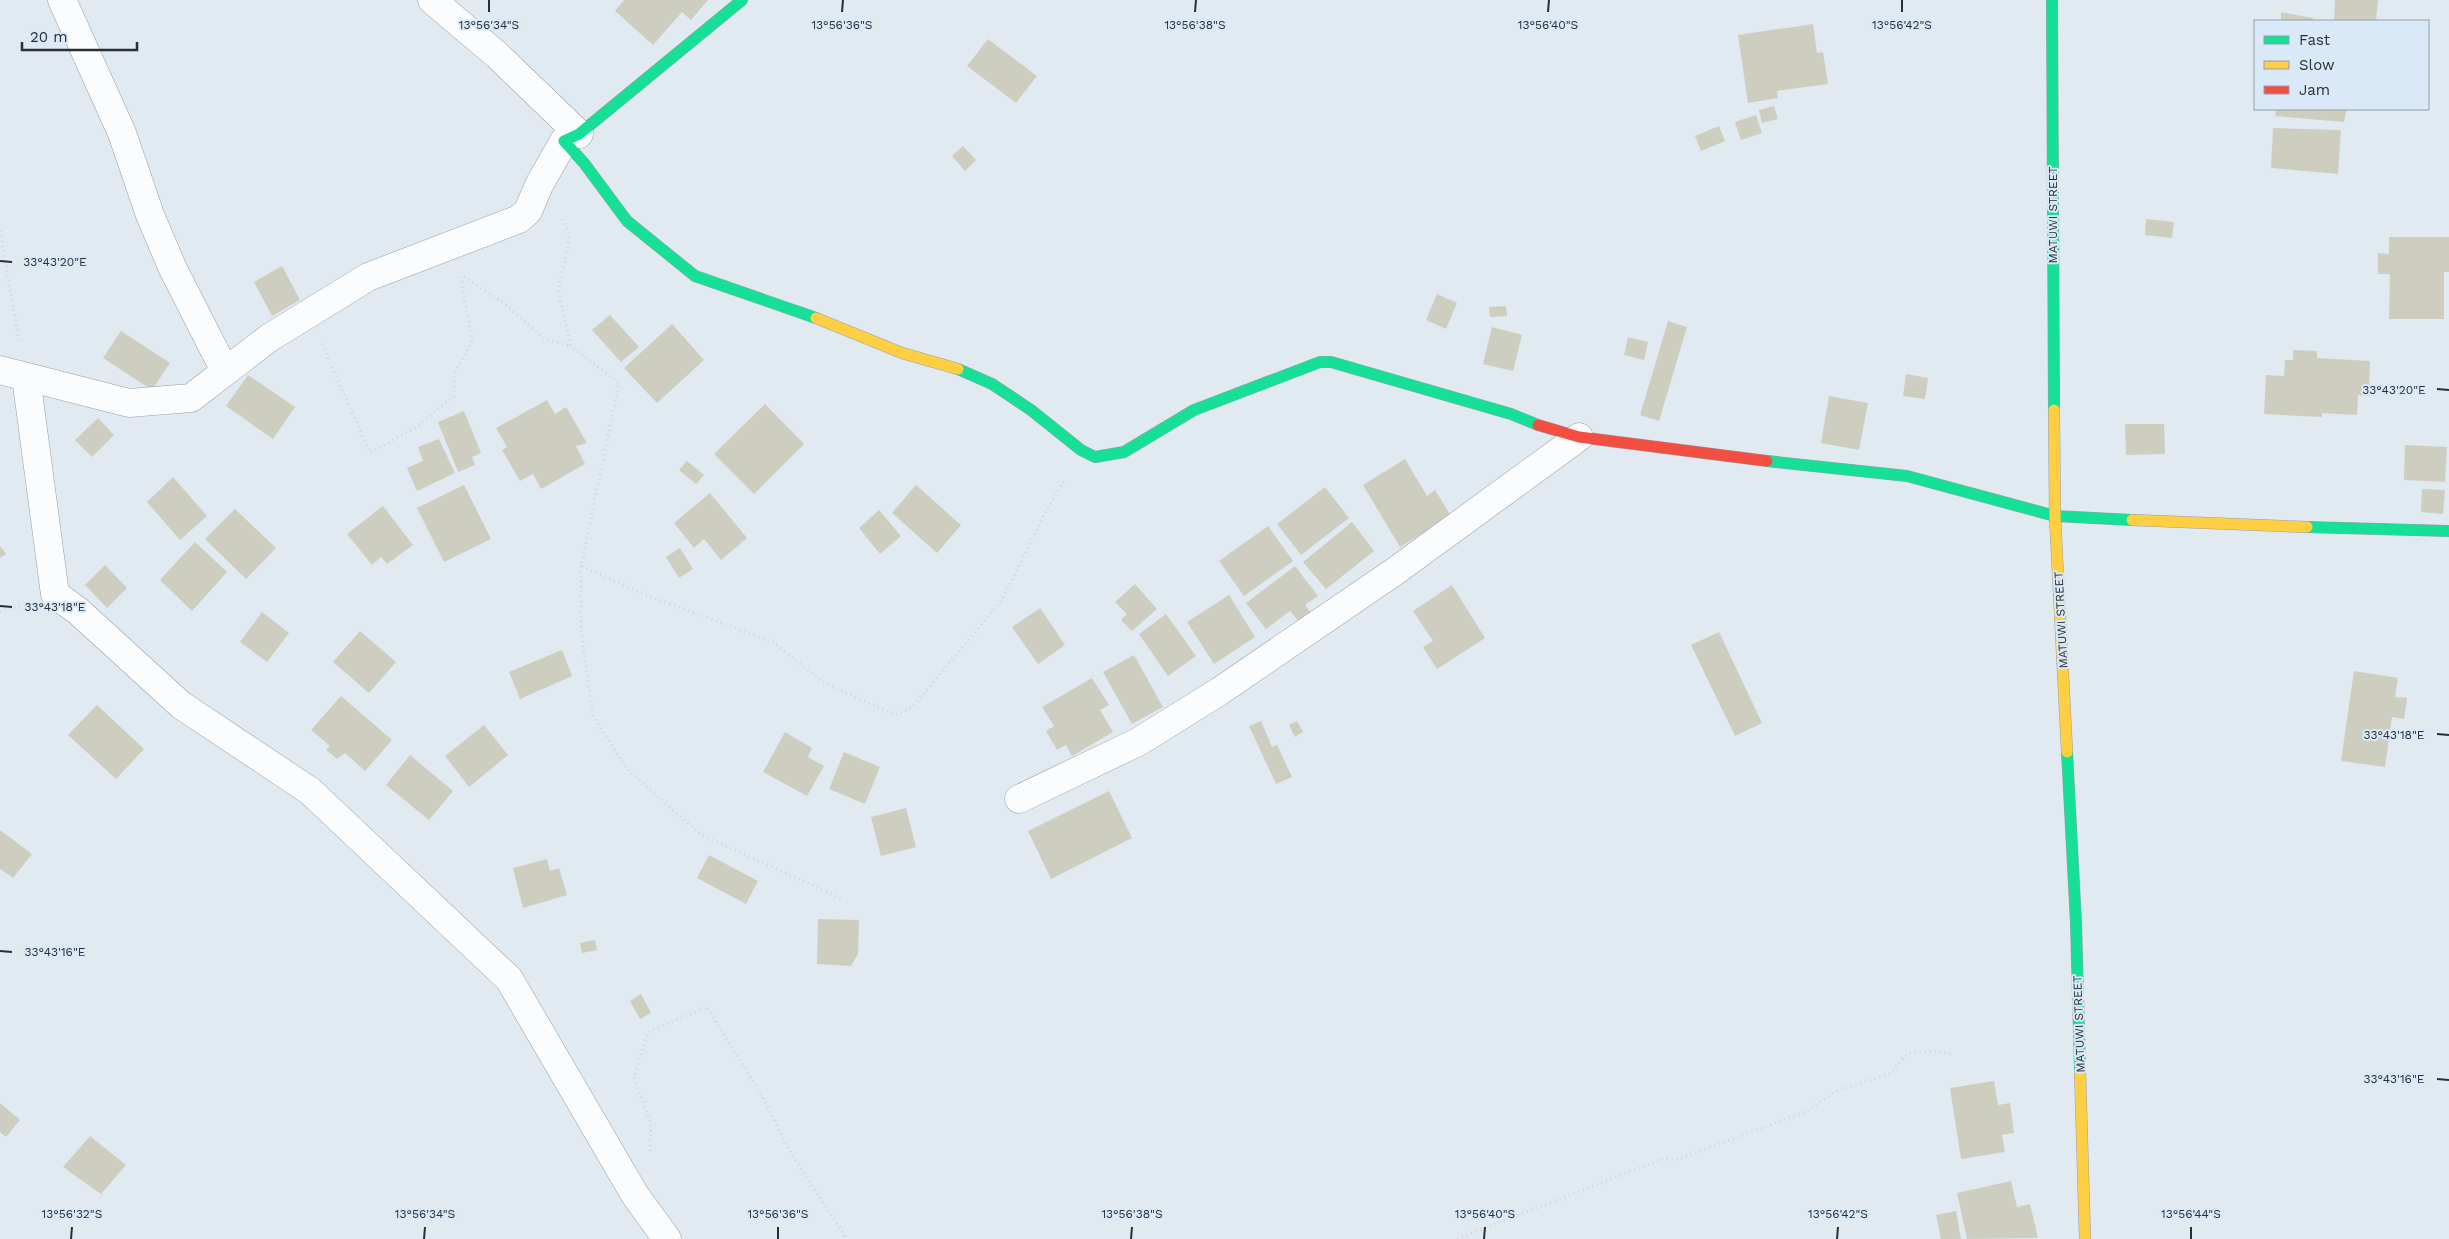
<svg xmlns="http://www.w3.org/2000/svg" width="2449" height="1239" font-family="'Work Sans',sans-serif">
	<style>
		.building { fill: #cecec0 }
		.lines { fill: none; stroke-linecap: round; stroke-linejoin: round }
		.street-casing { stroke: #989fa5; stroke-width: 29 }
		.fast-casing { stroke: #989fa5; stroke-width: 12 }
		.slow-casing { stroke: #989fa5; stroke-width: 12 }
		.jam-casing { stroke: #989fa5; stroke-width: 12 }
		.path { stroke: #d3d5d8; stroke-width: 3; stroke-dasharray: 1 4; stroke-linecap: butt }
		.street { stroke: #fafcfd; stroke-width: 28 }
		.fast { stroke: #16e098; stroke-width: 11 }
		.slow { stroke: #ffcf43; stroke-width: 11 }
		.jam { stroke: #f24e42; stroke-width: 11 }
		.ticks { fill: none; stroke: #292f34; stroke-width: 2 }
		.labels { text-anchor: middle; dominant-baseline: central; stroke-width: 4; stroke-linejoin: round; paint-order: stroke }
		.street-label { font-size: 12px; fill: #292f34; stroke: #dae9f8 }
		.ticks-label { font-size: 12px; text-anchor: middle; fill: #292f34; stroke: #dae9f8; stroke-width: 4; stroke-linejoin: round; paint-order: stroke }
	</style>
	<rect width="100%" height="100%" fill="#e1e9f1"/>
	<path class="building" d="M624,0H708L691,20L682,12L653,45L615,11Z
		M2335,0H2378L2376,21H2334Z
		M2281,12L2313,18V21H2281Z
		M1813,24L1817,53L1823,52L1828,84L1777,91L1778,98L1748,103L1738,35Z
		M988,39L1037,76L1016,103L967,66Z
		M1774,106L1778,119L1762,123L1759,110Z
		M2276,109H2347L2344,122L2275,116Z
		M1756,115L1762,133L1741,140L1735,122Z
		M1719,126L1725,141L1701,151L1695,136Z
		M2273,128L2341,130L2338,174L2271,168Z
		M963,146L976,160L965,171L952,156Z
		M2146,219L2174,222L2172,238L2145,235Z
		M2389,237H2449V272H2444V319H2389L2390,274H2378V253L2389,254Z
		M282,266L300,300L272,316L254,282Z
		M1437,294L1457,303L1446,329L1426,320Z
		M1506,306L1507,316L1490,317L1489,307Z
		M610,315L639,347L621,362L592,330Z
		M1668,321L1687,327L1659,421L1640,415Z
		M672,324L704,360L657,403L624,368Z
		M1492,327L1522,335L1513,371L1483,364Z
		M121,331L170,363L152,390L103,358Z
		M1628,337L1648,342L1644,360L1624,355Z
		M2293,350L2317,351V358L2370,361L2369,396L2358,395L2357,415L2322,413V417L2264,414L2266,375L2284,376L2285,360H2293Z
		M1906,374L1928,378L1925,399L1903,396Z
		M248,375L295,407L273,439L226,406Z
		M1829,396L1868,403L1859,450L1821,443Z
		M547,400L555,414L566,407L587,443L576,446L585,464L541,489L533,474L520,481L502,450L507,447L496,428Z
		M765,404L804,444L754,494L714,454Z
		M464,411L481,453L472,457L475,465L458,472L438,422Z
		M98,418L114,435L92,457L75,440Z
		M2125,424H2164L2165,454L2126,455Z
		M439,439L455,473L417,491L407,468L423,461L418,447Z
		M2405,445L2447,447L2445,482L2404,480Z
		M1405,459L1427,496L1435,490L1451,516L1400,547L1363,485Z
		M687,461L704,475L696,484L679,470Z
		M173,477L207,516L180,540L147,502Z
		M464,485L491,539L444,562L417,508Z
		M916,485L961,525L937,553L892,513Z
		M1325,487L1349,518L1301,555L1277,524Z
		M2422,489L2445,490L2443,514L2421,512Z
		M710,493L747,538L721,560L704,539L694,548L674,523Z
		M383,506L413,545L387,564L381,557L372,565L347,534Z
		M235,509L276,548L246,579L205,539Z
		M879,510L901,536L880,554L859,528Z
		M1352,522L1374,551L1326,589L1303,562Z
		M1268,526L1293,561L1244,596L1219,561Z
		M195,542L227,572L192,611L160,580Z
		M0,546L6,554L0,558Z
		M680,548L693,569L679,578L666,557Z
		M105,565L127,588L107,608L85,585Z
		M1295,566L1318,596L1305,605L1312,614L1300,623L1290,611L1266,629L1246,603Z
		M1135,584L1157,609L1132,631L1121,620L1127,614L1115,602Z
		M1452,585L1485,638L1437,669L1423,647L1433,641L1413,611Z
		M1229,595L1255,637L1214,664L1187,622Z
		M1040,608L1065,645L1038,664L1012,627Z
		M262,612L289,633L267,662L240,642Z
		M1166,614L1196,656L1168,676L1139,634Z
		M360,631L396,662L369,693L333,662Z
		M1719,632L1762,723L1735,736L1691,645Z
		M562,650L572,676L520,699L509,672Z
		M1134,655L1163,707L1132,724L1103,672Z
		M2354,671L2398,678L2395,697L2407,698L2404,719L2392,717L2385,767L2341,761Z
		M1092,678L1109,705L1100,710L1113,732L1072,756L1066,745L1057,750L1046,731L1054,726L1042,707Z
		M341,696L392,740L365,771L345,753L337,759L326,750L330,746L311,730Z
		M97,705L144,749L116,779L68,735Z
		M1261,721L1272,747L1277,745L1292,777L1276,784L1249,726Z
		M1297,721L1303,732L1295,737L1289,725Z
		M484,725L508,755L469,787L445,756Z
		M785,732L812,748L808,757L824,766L807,796L763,772Z
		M844,752L880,767L865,804L829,789Z
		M410,755L453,791L429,820L386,785Z
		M1109,791L1132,838L1051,879L1028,831Z
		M906,808L916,847L881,856L871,817Z
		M0,830L32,854L13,878L0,869Z
		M709,855L758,881L746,904L697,878Z
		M547,859L550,871L559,868L567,895L523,908L513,868Z
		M818,919L859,920L858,954L851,966L817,964Z
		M595,940L597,950L582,953L580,943Z
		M641,994L651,1013L640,1019L630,1001Z
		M1994,1081L1998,1105L2010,1103L2014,1133L2002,1135L2005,1152L1961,1159L1950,1088Z
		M0,1103L20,1120L6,1137L0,1132Z
		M90,1136L126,1165L101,1194L63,1167Z
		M2011,1181L2017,1207L2030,1204L2038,1238L1967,1239L1957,1193Z
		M1956,1211L1961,1239H1941L1936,1215Z"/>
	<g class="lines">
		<defs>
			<path id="street" d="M62,0L122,133L150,215L173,269L225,371
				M432,0L497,55L579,134
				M0,370L129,403L191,398L269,338L368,277L519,219L528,211L539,185L564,141
				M26,377L55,594L78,611L181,705L310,791L509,979L635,1195L667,1239
				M1019,799L1138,742L1220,691L1394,572L1579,437"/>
			<path id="fast" d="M742,0L579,134L564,141L584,163L627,221L695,276L816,318
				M2052,0L2054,410
				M958,369L992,384L1031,410L1081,450L1095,457L1124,452L1194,410L1320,362H1331L1511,414L1538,425
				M1767,461L1907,476L2055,516L2132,520
				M2307,527L2449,531
				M2067,752L2076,923L2080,1071"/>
			<path id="slow" d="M816,318L902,353L958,369
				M2054,410L2055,516L2067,752
				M2132,520L2307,527
				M2080,1071L2085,1239"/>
			<path id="jam" d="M1538,425L1579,437L1767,461"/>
		</defs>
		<use href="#street" class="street-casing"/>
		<use href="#fast" class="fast-casing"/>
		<use href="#slow" class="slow-casing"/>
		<use href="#jam" class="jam-casing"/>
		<path class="path" d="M562,219L570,237L558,290L571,346L619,383L581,566L644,594L773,642L823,682L895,715L912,707L1002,600L1044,515L1065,479
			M0,231L19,340
			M464,277L505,304L545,339L571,346
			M322,344L370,453L416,427L454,396V374L472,342L461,277
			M581,566V632L593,716L627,769L700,834L842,899
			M0,612L24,604
			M650,1151L651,1124L634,1078L648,1032L707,1007L763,1098L792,1155L847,1239
			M1457,1239L1665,1158L1676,1160L1805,1112L1836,1091L1891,1073L1903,1058L1910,1053L1938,1051L1951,1054"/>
		<use href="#street" class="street"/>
		<use href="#fast" class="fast"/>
		<use href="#slow" class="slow"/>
		<use href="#jam" class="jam"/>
	</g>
	<path class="ticks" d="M489,12V0M842,12L843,0M1195,12L1196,0M1548,12L1549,0M1902,12V0M0,261L12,262M2437,389L2449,390M0,606L12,607M2437,734L2449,735M0,951L12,952M2437,1079L2449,1080M71,1239L72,1227M424,1239L425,1227M778,1239V1227M1131,1239L1132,1227M1484,1239L1485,1227M1837,1239L1838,1227M2191,1239V1227"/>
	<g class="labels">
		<g class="street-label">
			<text transform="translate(2053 215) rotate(-90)">MATUWI STREET</text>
			<text transform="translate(2061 620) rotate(-93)">MATUWI STREET</text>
			<text transform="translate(2079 1024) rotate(-92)">MATUWI STREET</text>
		</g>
	</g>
	<g class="ticks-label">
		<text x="489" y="29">13°56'34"S</text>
		<text x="842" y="29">13°56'36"S</text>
		<text x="1195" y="29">13°56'38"S</text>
		<text x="1548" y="29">13°56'40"S</text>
		<text x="1902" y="29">13°56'42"S</text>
		<text x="55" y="266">33°43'20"E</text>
		<text x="2394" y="394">33°43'20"E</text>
		<text x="55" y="611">33°43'18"E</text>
		<text x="2394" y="739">33°43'18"E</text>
		<text x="55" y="956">33°43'16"E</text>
		<text x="2394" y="1083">33°43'16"E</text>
		<text x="72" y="1218">13°56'32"S</text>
		<text x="425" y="1218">13°56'34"S</text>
		<text x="778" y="1218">13°56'36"S</text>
		<text x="1132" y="1218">13°56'38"S</text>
		<text x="1485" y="1218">13°56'40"S</text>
		<text x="1838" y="1218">13°56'42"S</text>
		<text x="2191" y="1218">13°56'44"S</text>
	</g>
	<rect x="2254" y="20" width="175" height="90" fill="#dae9f8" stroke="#939faa"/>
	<rect x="2264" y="36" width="25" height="8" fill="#16e098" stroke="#939faa"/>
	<text x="2299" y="45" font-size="15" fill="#292f34">Fast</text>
	<rect x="2264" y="61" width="25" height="8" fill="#ffcf43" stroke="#939faa"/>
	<text x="2299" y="70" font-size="15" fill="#292f34">Slow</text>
	<rect x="2264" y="86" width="25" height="8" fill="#f24e42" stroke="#939faa"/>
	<text x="2299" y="95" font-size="15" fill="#292f34">Jam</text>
	<path d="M22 42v8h115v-8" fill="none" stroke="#292f34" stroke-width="2.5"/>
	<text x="30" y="42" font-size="15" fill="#292f34" stroke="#dae9f8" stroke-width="4" paint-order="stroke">20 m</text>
</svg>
